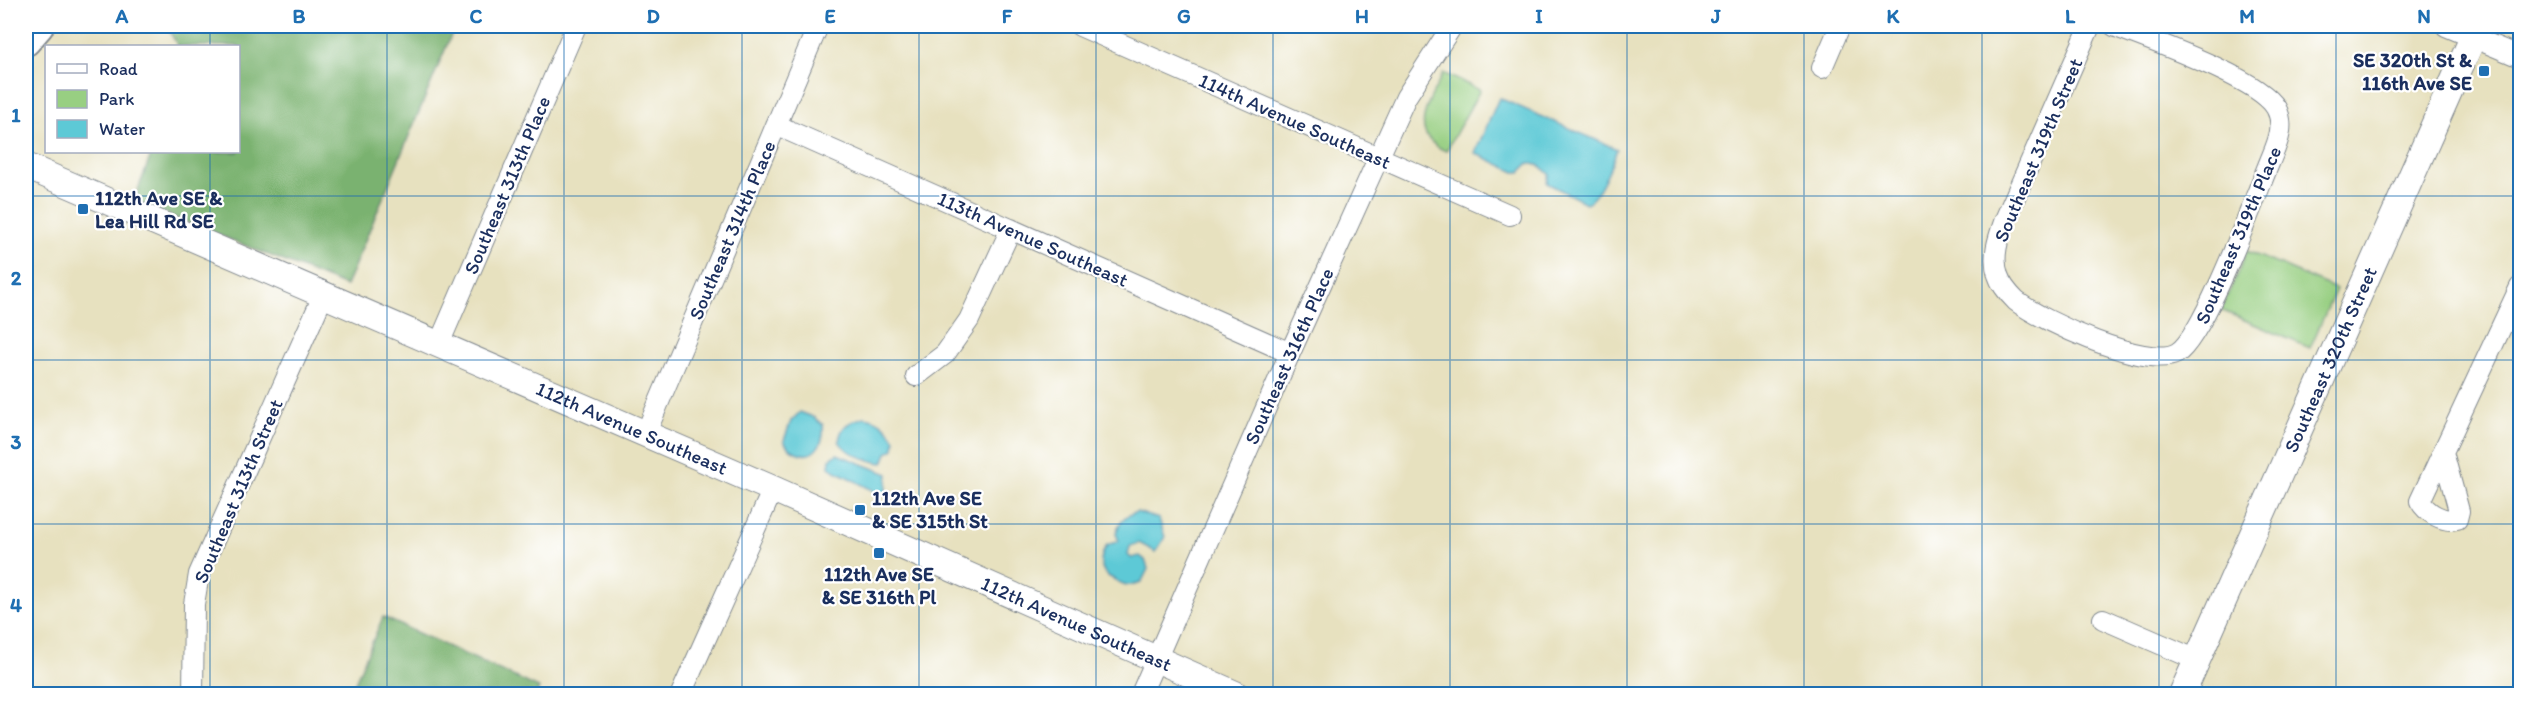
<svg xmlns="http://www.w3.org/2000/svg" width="2546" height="720" font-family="Itim,sans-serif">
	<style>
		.green { fill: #98cf82; stroke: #5a7f70; stroke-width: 1.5 }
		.forest { fill: #7ab270; stroke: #4a7067; stroke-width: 1.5 }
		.water { fill: #5dc9d6; stroke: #3c7c9a; stroke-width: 1.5 }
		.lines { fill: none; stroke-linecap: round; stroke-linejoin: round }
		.minor-casing { stroke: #81888e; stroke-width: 22 }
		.tertiary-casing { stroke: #81888e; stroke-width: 28 }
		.secondary-casing { stroke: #81888e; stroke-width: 32 }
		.minor { stroke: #fff; stroke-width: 20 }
		.tertiary { stroke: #fff; stroke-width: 26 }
		.secondary { stroke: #fff; stroke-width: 28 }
		.grid { fill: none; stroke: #1f6fb2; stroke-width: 1.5; stroke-opacity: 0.55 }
		.poi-dot { fill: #1f6fb2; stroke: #fff; stroke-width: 2 }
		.labels { text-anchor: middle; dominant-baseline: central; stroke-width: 4.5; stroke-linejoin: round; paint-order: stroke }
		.poi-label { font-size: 20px; font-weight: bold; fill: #1b2f5e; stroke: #fff; text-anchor: start }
		.street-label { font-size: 20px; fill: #1b2f5e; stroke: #fff }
		.neatline { fill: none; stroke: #1f6fb2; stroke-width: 2 }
		.grid-label { font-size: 20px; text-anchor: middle; font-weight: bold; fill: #1f6fb2 }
	</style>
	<rect width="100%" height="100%" fill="#fff"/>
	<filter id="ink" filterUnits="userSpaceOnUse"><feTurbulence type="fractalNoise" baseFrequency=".0167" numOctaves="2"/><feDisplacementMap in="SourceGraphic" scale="12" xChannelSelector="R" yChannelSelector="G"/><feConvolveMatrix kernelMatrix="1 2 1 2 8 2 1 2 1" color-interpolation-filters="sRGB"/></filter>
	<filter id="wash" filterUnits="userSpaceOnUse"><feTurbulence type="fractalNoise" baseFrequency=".008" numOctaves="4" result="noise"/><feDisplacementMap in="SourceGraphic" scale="24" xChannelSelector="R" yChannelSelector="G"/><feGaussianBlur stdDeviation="1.35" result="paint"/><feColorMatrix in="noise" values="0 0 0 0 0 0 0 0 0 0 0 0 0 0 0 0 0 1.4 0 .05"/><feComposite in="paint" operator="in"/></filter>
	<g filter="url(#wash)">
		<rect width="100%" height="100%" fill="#e7e1bf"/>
		<path class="green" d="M1443,73L1480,90L1446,151C1405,134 1430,101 1443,73Z
			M2247,251L2336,289L2310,348L2221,310Z"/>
		<path class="forest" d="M166,26H455L346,286L134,201L152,152H238V46H178Z
			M383,617L539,688L536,694H350Z"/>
		<path class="water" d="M1499,98L1617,149C1613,162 1598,200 1586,203L1547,183L1549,174L1540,166L1529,163L1520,172H1515L1475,153Z
			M800,412L813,417L823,425C825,443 814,462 794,451C789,448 786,446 784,440L791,421Z
			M864,417C878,418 888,427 895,440L894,449L887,453L883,463C871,462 845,453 839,441C841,425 849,422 864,417Z
			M837,454L888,474L886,492L880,494L832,469L829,467L830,459Z
			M1137,512L1159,519L1165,537L1156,552L1139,543L1130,546L1128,555L1131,558L1140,556L1145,560L1148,569L1141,583C1126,589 1120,582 1108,576C1098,567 1100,556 1107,545L1119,541L1116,534C1118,523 1127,514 1137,512Z"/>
	</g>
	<g filter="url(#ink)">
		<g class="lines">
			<defs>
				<path id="minor" d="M1080,26L1510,215
					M2090,26L2004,222C1998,239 1992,257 1998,275C2001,285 2009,294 2016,301C2042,321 2147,370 2177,353C2204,337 2255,197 2270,161C2277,144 2286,126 2276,108C2259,78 2149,40 2114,26
					M2446,26L2520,57
					M1822,68L1840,26
					M776,125L1290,353
					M439,344L576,26
					M916,376L945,354L969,320L1011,229
					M645,435L818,26
					M2443,452L2459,511L2457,519C2443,523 2426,512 2420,501L2520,287
					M2103,619L2197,660
					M193,694L194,604L199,574L323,296
					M681,694L773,489
					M1141,694L1290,353L1406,97L1452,26"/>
				<g id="tertiary">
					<path id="s1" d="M26,166L773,489L1235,694"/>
					<path id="s2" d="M2182,694L2478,26"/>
				</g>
				<path id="secondary" d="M26,41L39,26"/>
			</defs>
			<use href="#minor" class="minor-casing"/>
			<use href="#tertiary" class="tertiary-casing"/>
			<use href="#secondary" class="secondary-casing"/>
			<use href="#minor" class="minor"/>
			<use href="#tertiary" class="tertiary"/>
			<use href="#secondary" class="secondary"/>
		</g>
	</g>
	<path class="grid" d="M210,26V46M387,26V694M564,26V694M742,26V694M919,26V694M1096,26V694M1273,26V694M1450,26V694M1627,26V694M1804,26V694M1982,26V694M2159,26V694M2336,26V694M210,152V694M26,196H2520M26,360H2520M26,524H2520"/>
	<g class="poi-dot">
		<rect x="2478" y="65" width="12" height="12" rx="3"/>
		<rect x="77" y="203" width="12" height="12" rx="3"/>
		<rect x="854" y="504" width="12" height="12" rx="3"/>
		<rect x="873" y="547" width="12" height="12" rx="3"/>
	</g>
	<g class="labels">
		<g class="poi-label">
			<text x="2472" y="60" text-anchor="end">SE 320th St &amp;<tspan x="2472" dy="23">116th Ave SE</tspan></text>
			<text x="95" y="198">112th Ave SE &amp;<tspan x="95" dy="23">Lea Hill Rd SE</tspan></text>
			<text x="872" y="498">112th Ave SE<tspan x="872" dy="23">&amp; SE 315th St</tspan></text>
			<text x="879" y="574" text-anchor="middle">112th Ave SE<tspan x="879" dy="23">&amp; SE 316th Pl</tspan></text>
		</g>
		<g class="street-label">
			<text transform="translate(1295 121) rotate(24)">114th Avenue Southeast</text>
			<text transform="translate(2038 150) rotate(-67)">Southeast 319th Street</text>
			<text transform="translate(507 185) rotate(-67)">Southeast 313th Place</text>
			<text transform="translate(732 230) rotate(-67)">Southeast 314th Place</text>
			<text transform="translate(2238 235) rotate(-67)">Southeast 319th Place</text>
			<text transform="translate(1033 239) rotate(24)">113th Avenue Southeast</text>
			<text transform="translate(1289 356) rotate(-66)">Southeast 316th Place</text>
			<text stroke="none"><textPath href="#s2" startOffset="366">Southeast 320th Street</textPath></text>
			<text stroke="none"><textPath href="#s1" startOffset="660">112th Avenue Southeast</textPath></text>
			<text transform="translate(238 491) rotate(-67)">Southeast 313th Street</text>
			<text stroke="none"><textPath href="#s1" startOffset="1146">112th Avenue Southeast</textPath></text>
		</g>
	</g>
	<rect width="2546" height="720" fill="none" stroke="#fff" stroke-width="66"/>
	<rect x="45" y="45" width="195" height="108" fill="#ffffff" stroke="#a4acbf" stroke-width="1.5"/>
	<rect x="57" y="64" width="30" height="9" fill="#ffffff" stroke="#a4acbf" stroke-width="1.5"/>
	<text x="99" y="75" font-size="18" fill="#1b2f5e">Road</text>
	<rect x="57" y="90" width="30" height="18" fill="#98cf82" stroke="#a4acbf" stroke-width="1.5"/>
	<text x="99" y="105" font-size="18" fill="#1b2f5e">Park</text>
	<rect x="57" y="120" width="30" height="18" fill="#5dc9d6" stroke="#a4acbf" stroke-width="1.5"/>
	<text x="99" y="135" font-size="18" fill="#1b2f5e">Water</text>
	<rect x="33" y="33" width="2480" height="654" class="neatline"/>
	<g class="grid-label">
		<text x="122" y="23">A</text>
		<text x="299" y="23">B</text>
		<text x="476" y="23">C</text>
		<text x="653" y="23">D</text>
		<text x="830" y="23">E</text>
		<text x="1007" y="23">F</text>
		<text x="1184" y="23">G</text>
		<text x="1362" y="23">H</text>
		<text x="1539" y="23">I</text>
		<text x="1716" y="23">J</text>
		<text x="1893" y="23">K</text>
		<text x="2070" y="23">L</text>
		<text x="2247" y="23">M</text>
		<text x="2424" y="23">N</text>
		<text x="16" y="122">1</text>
		<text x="16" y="285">2</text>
		<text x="16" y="449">3</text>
		<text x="16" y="612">4</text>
	</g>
</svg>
